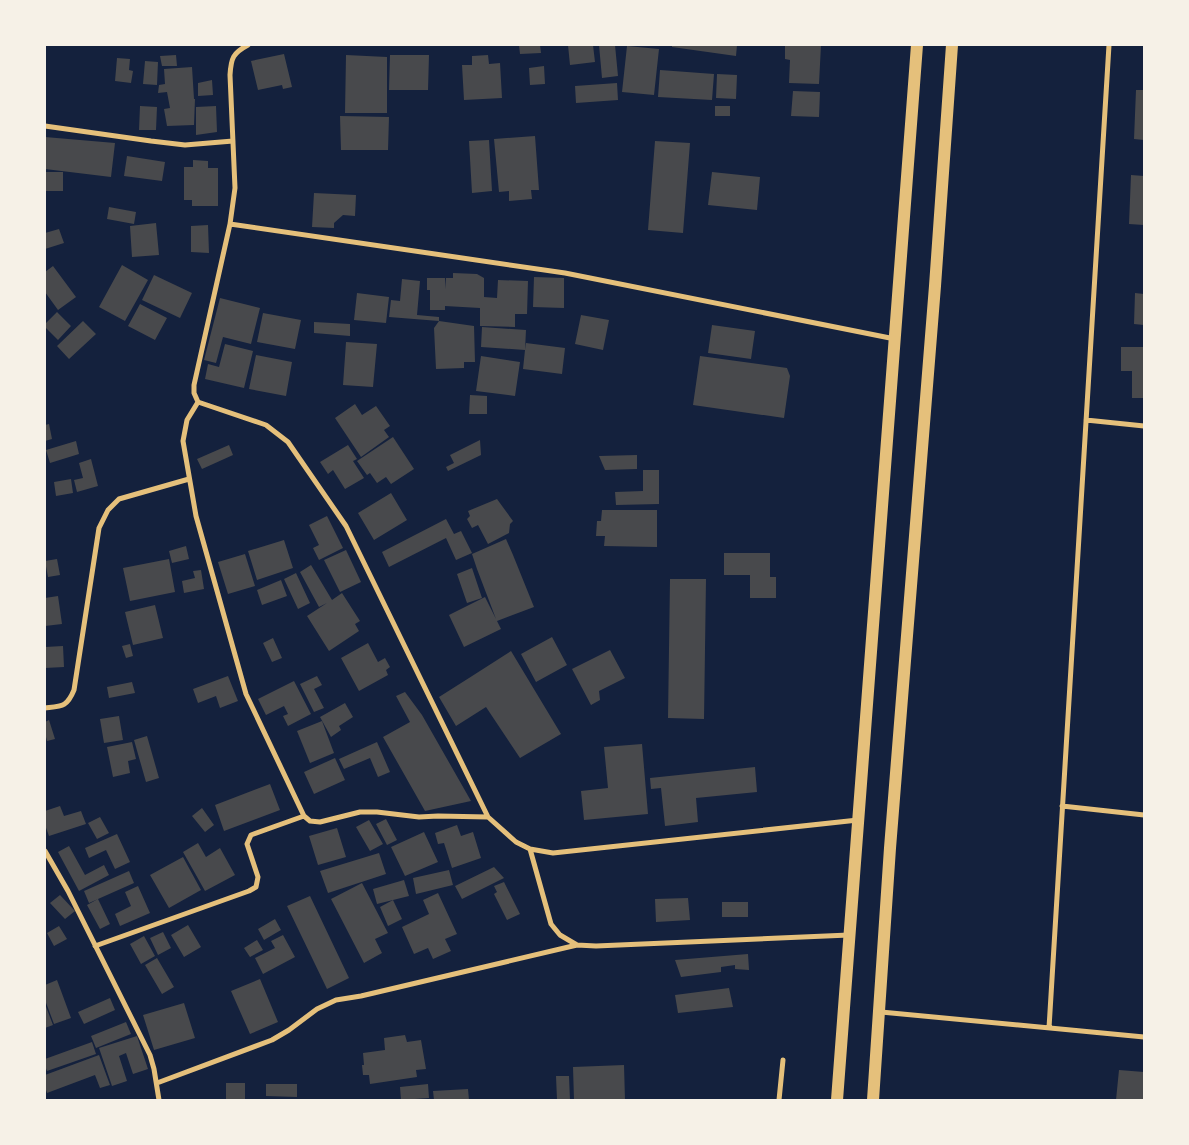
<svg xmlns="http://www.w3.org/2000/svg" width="1189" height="1145" font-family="Figtree,sans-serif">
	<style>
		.building { fill: #48494c }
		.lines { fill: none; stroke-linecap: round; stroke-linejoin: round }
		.minor { stroke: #e5c07b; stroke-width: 5 }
		.primary { stroke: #e5c07b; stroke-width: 12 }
	</style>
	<rect width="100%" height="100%" fill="#14213d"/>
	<path class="building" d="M519,45H540L541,53L520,54Z
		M568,45H593L595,62L570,65Z
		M599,45H615L618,76L602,78Z
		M672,45H737L736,56L672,47Z
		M785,45H821L819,84L789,83L790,60L785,59Z
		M627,46L659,49L654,95L622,92Z
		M284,54L292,87L283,89L282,85L258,90L251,61Z
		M176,55L177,66H162L160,56Z
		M346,55L387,57V113H345Z
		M390,55H429L428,90H389Z
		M488,55L489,64L500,63L502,98L464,100L462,65H472V56Z
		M117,58L130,59L129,70L133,71L131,83L115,81Z
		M145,61L158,62L157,85L143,84Z
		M544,66L545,84L530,85L529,68Z
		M192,67L194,99H195L194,125L167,126L164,109L170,108L167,92L158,93L159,85L165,84L164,69Z
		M660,70L714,74L712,100L658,97Z
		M717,74L737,75L736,99L716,98Z
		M212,80L213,95L198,96V83Z
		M617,83L618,100L576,103L575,86Z
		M1136,90H1144V140L1134,139Z
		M793,91L820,92L819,117L791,116Z
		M140,106L157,107L156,130H139Z
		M216,106L217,132L196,135V107Z
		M715,106H730V116H715Z
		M340,116L389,117L388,150H341Z
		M535,136L539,190H531L532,199L509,201V191L499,192L494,139Z
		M45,137L115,143L111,177L45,169Z
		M489,140L492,191L472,193L469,141Z
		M655,141L690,143L683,233L648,230Z
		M127,156L165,162L162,181L124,176Z
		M193,160L208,161V168H218V206H192V200H184V167H193Z
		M45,172H63V191H45Z
		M712,172L760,177L757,210L708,205Z
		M1131,175L1144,176V225L1129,224Z
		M314,193L356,195L355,216L343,215L334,223V228L312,227Z
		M109,207L136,212L134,224L107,219Z
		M156,223L159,255L132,257L130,226Z
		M208,225L209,253L191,252V226Z
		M59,229L64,243L45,249V233Z
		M122,265L148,280L125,321L99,307Z
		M53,266L76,297L58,310L45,292V272Z
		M453,273L477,274L484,278V297L497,298L498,280L528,281L527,314H515V327L480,326V308L445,306V310H430V290H427V278H445V289L446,278H453Z
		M154,275L192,293L180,318L142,300Z
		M534,277L564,278V308L533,307Z
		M402,279L420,281L417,315L439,317V321L474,326L475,362H464V368L436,369L434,328L439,321L389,317L391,300L400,301Z
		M357,293L389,297L386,323L354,320Z
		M1135,293L1144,294V325L1134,324Z
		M220,298L260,308L251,344L223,337L216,363L204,360Z
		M140,304L167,318L155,340L128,326Z
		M57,312L71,326L58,340L45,327V324Z
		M263,313L301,320L295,349L257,342Z
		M581,315L609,320L603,350L575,344Z
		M83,321L96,334L69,359L57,346Z
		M314,322L350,324V336L314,333Z
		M712,325L755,331L751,359L708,353Z
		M482,327L526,330L525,350L526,343L565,348L562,374L523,369L525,350L481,347Z
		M346,342L377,344L373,387L343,385Z
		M225,344L253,351L244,388L205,379L208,364L219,367Z
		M1121,347H1144V398H1132V371H1121Z
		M256,355L292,362L286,396L249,389Z
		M481,356L520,362L515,396L476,391Z
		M700,356L787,368L790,376L784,418L693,405Z
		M470,395L487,396V414H469Z
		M355,404L362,415L376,406L390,426L384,430L389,437L361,457L335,418Z
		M49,424L52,439L45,441V425Z
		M393,437L414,469L391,484L386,477L377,483L370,473L367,475L357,461Z
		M480,440L481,455L448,471L446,467L454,463L450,455Z
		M76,441L79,454L50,463L46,450Z
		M229,445L233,455L202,469L197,459Z
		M348,445L357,459L353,461L364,478L345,489L333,470L328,474L320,462Z
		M637,455V469L605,470L599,456Z
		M91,459L98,486L77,492L74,480L83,478L79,463Z
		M643,470H659V504L616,505L615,492L643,491Z
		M71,479L73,493L56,496L54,482Z
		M391,493L407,520L374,540L358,513Z
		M497,499L513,521L510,524L509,533L488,544L478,525L472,528L467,519L470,516L468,511Z
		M602,510H657V547L604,546L605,536H596L597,521H601Z
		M327,516L343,548L319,560L313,548L319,545L309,525Z
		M446,519L454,534L461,531L472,553L456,560L446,538L389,567L382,552Z
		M506,539L513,555L534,607L497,621L501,629L464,647L449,615L485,597L496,619L477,569L472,554Z
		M284,540L293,568L257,580L248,551Z
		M186,546L189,559L172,563L169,551Z
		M346,550L361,582L340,592L324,560Z
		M724,553H770V577H776V598H750V575H724Z
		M245,554L255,586L228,594L218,562Z
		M57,559L60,575L48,577L45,561Z
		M169,559L175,592L130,601L123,568Z
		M311,565L332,600L342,593L360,621L355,624L359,631L329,651L307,616L327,603L319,607L300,572Z
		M472,568L482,598L467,603L457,574Z
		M201,570L204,589L184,593L182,581L195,578L193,571Z
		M296,573L310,603L298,609L284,579Z
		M670,579H706L704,719L668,718Z
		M281,580L287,596L262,605L257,590Z
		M58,596L62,624L45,626V598Z
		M155,605L163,638L133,645L125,612Z
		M552,637L567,665L536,682L521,654Z
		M273,638L282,658L272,662L263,643Z
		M368,643L378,662L385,658L390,667L386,670L388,675L359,691L341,658Z
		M130,644L133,656L126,658L122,646Z
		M63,646L64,667L45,668V647Z
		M610,650L625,678L599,691L600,700L591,705L572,669Z
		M511,651L561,734L520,758L486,707L456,726L439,697L469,678Z
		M228,676L238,701L220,708L216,696L198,703L193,689Z
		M317,676L322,685L314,689L324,708L314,712L300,684Z
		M294,681L311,714L288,726L283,716L288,714L284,706L266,715L258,699Z
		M132,682L135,693L109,698L107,687Z
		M405,692L422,715L471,801L425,811L383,737L410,722L396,696Z
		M345,703L353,717L339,726L341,730L331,737L320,717Z
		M119,716L123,740L104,743L100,719Z
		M49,720L55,739L47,741L45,733V722Z
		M322,721L334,753L310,763L297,731Z
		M147,736L159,778L146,782L134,740Z
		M132,742L136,759L128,761L130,773L113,777L107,747Z
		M377,742L390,772L378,777L370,758L344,769L339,759Z
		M642,744L648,814L584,820L581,791L608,788L604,747Z
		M335,758L345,780L314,794L304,772Z
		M755,767L757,792L696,798L698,822L665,826L661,788L651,789L650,778Z
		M270,784L280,810L224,831L215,805Z
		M60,806L64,816L81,811L86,824L49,836L45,825V811Z
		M202,808L214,825L205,832L192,816Z
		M100,817L109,833L97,839L88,823Z
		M386,819L397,840L387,845L376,824Z
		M369,820L383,844L370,851L356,827Z
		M457,825L461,836L473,832L481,858L452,868L444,843L438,844L435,833Z
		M337,828L346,857L318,865L309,836Z
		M424,832L438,862L405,876L391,847Z
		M117,834L130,862L115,869L106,850L89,858L85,848Z
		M198,843L206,857L220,848L235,875L205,891L183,852Z
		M69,846L85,875L104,865L109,875L79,891L58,852Z
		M379,853L386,874L328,893L320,871Z
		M183,857L201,890L169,908L150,875Z
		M494,867L504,878L462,899L455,886Z
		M449,870L453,885L416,894L413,878Z
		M129,871L134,883L89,903L84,891Z
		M404,880L409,896L377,904L373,889Z
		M504,882L520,914L507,920L494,894L497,892L494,886Z
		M362,883L388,933L375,939L382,953L364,963L331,899Z
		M138,886L150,913L120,926L115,914L131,906L125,892Z
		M438,893L457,934L445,939L451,951L433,959L428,948L414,954L402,927L429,914L423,900Z
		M60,895L75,911L65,919L50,903Z
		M310,896L349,978L327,989L287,906Z
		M688,898L690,920L656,922L655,899Z
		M98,899L110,924L100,929L87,905Z
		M393,900L402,919L388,926L380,907Z
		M722,902H748V917H722Z
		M275,919L281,930L264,940L258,929Z
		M188,925L201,947L184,957L171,935Z
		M59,926L67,939L54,946L47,933Z
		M163,932L171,948L158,955L150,938Z
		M283,935L295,957L263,974L255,958L275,948L271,941Z
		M144,936L155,956L141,964L130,944Z
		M257,940L263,950L250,957L244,948Z
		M748,954L749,970L735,969V965L721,967V972L681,977L675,960Z
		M157,958L174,987L162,994L145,965Z
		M260,979L278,1022L250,1034L231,991Z
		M57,980L71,1018L54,1024L45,1000V985Z
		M729,988L733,1007L678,1013L675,995Z
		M110,998L115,1010L84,1024L78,1012Z
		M184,1003L195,1038L154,1050L143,1015Z
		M45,1004L53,1025L45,1028Z
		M126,1022L131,1034L96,1048L91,1036Z
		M405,1035L407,1042L421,1040L426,1069L416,1070L417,1077L370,1084L369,1075H363L362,1065H364L363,1053L385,1050L384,1038Z
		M137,1036L148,1069L133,1074L126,1053L119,1056L127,1081L112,1086L99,1048Z
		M92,1042L96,1054L47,1071L45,1066V1059Z
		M99,1055L110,1085L100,1088L95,1075L47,1093L45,1087V1075Z
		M624,1065L625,1100H574L573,1067Z
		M1119,1070L1144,1072V1100H1116Z
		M556,1076H569L570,1100H557Z
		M226,1083H245V1100H226Z
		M266,1084H297V1097L266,1096Z
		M428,1084L429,1098L401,1100L400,1087Z
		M468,1089L469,1100H434L433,1091Z"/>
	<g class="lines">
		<path class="minor" d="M248,45C233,53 231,58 230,75L235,188L230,224L194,385V393L198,402L266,425L288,442L346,526L488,817L516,842L530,849L553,853L858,820
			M45,126L151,141L185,145L233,141
			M230,224L565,273L895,339
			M198,402L187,420L183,441L196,516L246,694L304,816L310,821L320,822L360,812H377L419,817L438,816L488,817
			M1086,420L1144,426
			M45,708C62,706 67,707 74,690L99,528L108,510L119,499L189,479
			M1062,806L1144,815
			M530,849L551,924L560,935L577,945L596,946L849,935
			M45,851L68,891L150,1055L154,1069L159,1100
			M95,946L249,891L256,887L258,877L247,844L251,835L304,816
			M881,1012L1144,1037
			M1049,1028L1109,45
			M157,1083L272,1040L289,1030L317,1009L336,1000L361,996L577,945
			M779,1100L783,1060"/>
		<path class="primary" d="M837,1100L917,45
			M873,1100L890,848L935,286L952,45"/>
	</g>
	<rect width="1189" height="1145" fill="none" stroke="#f6f1e7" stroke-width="92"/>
</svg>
